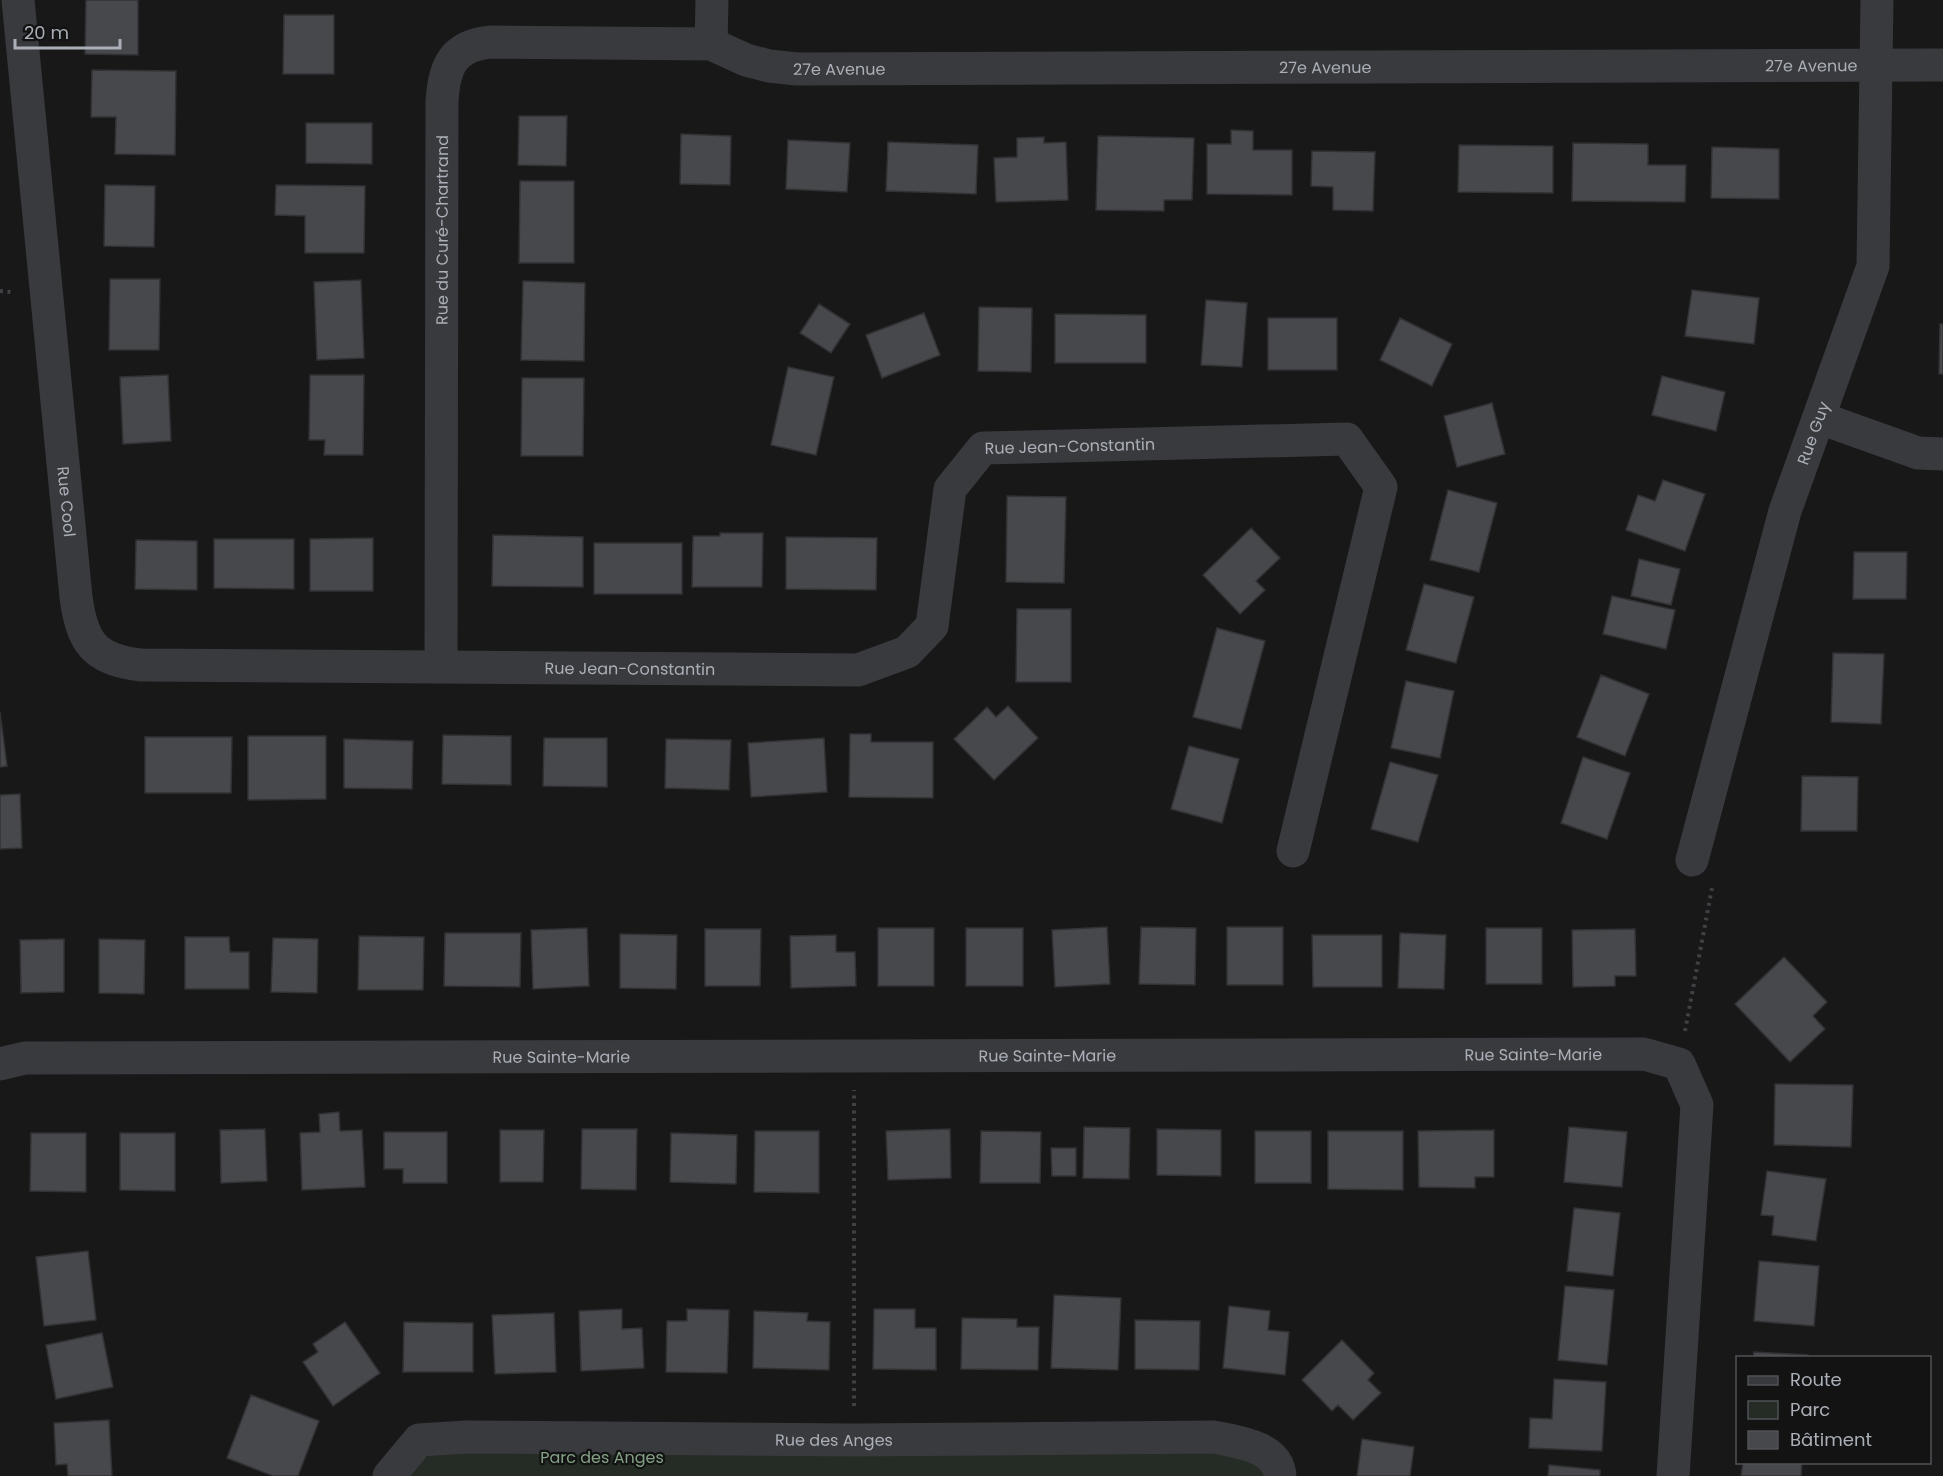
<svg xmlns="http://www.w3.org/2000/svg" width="1943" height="1476" font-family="Poppins,sans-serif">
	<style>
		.green { fill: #242c25 }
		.building { fill: #47484c; stroke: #323235; stroke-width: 1.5 }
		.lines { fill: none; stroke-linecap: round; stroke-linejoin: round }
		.path { stroke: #3f4145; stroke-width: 4; stroke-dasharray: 3 4.5; stroke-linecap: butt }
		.minor { stroke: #393a3e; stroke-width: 33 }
		.labels { text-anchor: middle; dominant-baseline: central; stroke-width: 4.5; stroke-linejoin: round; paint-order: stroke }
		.street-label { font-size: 16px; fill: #abb0b8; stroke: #131314 }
		.park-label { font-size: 16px; fill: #84a185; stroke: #131314 }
	</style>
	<rect width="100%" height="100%" fill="#181819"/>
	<path class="green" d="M1214,1437L1280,1476H389L419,1440Z"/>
	<path class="building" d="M86,0H138V55L85,54Z
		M284,15H334V74H283Z
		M92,70L176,71L175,155L115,154L116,117H91Z
		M519,116H567L566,166L518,165Z
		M306,123H372V164L306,163Z
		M1231,130L1253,131V150H1292V195L1207,194V144H1231Z
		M681,134L731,136L730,185L680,184Z
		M1098,136L1194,138L1192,200H1164V211L1096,210Z
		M1044,137V143L1066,142L1068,200L996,202L994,158L1017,157V138Z
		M788,140L850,143L847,192L786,189Z
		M888,142L978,145L976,194L886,191Z
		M1573,143L1648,144V165H1686L1685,202L1572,201Z
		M1459,145L1553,146V193L1458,192Z
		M1712,147L1779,149V199L1711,198Z
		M1312,151L1375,152L1373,211L1333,210V187L1311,186Z
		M520,181H574V263H519Z
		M105,185L155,186L154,247L104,246Z
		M276,185L365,186L364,253H305V216L275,215Z
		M110,279H160L159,350H109Z
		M361,280L364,358L317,360L314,282Z
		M523,281L585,283L584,361L521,360Z
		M1692,290L1759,298L1754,344L1685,336Z
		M1206,300L1247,303L1242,367L1201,365Z
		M819,304L850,324L831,353L800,333Z
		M979,307L1032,308L1031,372L978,371Z
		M924,313L940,355L882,378L866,335Z
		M1055,314L1146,315V363H1055Z
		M1268,318H1337V370H1268Z
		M1400,318L1452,344L1432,386L1380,360Z
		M1940,324H1943V374H1939Z
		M788,367L834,377L816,455L771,445Z
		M168,375L171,441L123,444L120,377Z
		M310,375H364L363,455H324L325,440H309Z
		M1662,376L1725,392L1716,431L1652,415Z
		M522,378H584L583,456H521Z
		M1492,403L1505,454L1457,467L1444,416Z
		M1663,480L1705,494L1685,551L1626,530L1638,495L1655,501Z
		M1448,490L1497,503L1479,572L1430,560Z
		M1007,496L1066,497L1064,583L1006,582Z
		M1251,528L1280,558L1256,581L1265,590L1240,614L1203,575Z
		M720,533H763L762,587H692L693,536H720Z
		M493,535L583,537V587L492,586Z
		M786,537L877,538L876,590L786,589Z
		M373,538V591H310V539Z
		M214,539H294V589L214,588Z
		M136,540L197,541V590L135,589Z
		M594,543H682V594H594Z
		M1854,552H1907L1906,599H1853Z
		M1639,559L1680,569L1671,605L1631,596Z
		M1424,584L1474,597L1456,663L1406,650Z
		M1612,596L1675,610L1666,649L1603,634Z
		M1017,609H1071V682H1016Z
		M1217,628L1265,641L1241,729L1193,717Z
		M1833,653L1884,654L1881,724L1831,722Z
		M1601,675L1649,694L1625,756L1577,737Z
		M1406,681L1454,691L1440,758L1391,748Z
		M1008,706L1038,738L994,780L954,739L987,707L996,717Z
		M0,712L7,766L0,767Z
		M850,734H871V742H933V798L849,797Z
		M443,735L511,736V785L442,784Z
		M248,736H326V799L248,800Z
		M145,737H232L231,793H145Z
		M544,738H607V787L543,786Z
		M824,738L827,792L751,797L748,743Z
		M344,739L413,741L412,789L344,788Z
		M666,739L731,740L729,790L665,788Z
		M1189,746L1239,759L1222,823L1171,809Z
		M1583,757L1630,773L1607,839L1561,823Z
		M1390,762L1438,775L1418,842L1371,829Z
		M1802,776L1858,777L1857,831H1801Z
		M20,794L22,848L0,849V795Z
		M1107,927L1110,984L1055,987L1052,930Z
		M1141,927L1196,928L1195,985L1139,984Z
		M1227,927H1283V985H1227Z
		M587,928L589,986L533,989L531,930Z
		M878,928H934V986H878Z
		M966,928H1023V986H966Z
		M1486,928H1542V984H1486Z
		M705,929H761L760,986H705Z
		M1635,929L1636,976H1615V986L1573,987L1572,930Z
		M445,933H521L520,987L444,986Z
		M1400,933L1446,935L1444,989L1398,988Z
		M620,934L677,935L676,989L620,988Z
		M836,935V952H855L856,986L791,988L790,936Z
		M1312,935H1382V987H1313Z
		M359,936L424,937L423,990H358Z
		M185,937H229L230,952H249V989H185Z
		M273,938L318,939L317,993L271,992Z
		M64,939V992L21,993L20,940Z
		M99,939L145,940L144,994L99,993Z
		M1784,957L1827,1002L1813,1016L1825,1029L1790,1062L1735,1004Z
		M1775,1084L1853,1085L1851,1147L1774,1145Z
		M339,1112L340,1131L362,1130L365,1187L302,1190L300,1133L320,1132L319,1114Z
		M1084,1127L1130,1128L1129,1179L1083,1178Z
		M1569,1127L1627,1132L1622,1187L1564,1182Z
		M265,1129L267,1181L221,1183L220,1130Z
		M582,1129H637L636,1190L581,1189Z
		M950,1129L951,1178L888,1180L886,1131Z
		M1157,1129L1221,1130V1176L1157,1175Z
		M500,1130H544L543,1182H500Z
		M1494,1130V1177H1475V1188L1419,1187L1418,1131Z
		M755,1131H819V1193L754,1192Z
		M981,1131L1041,1132L1040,1183H980Z
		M1255,1131H1311V1183H1255Z
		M1328,1131H1403V1190L1328,1189Z
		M384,1132H447V1183H403V1169H384Z
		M31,1133H86V1192L30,1191Z
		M120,1133H175V1191L120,1190Z
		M671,1133L737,1135L736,1184L670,1182Z
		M1051,1148H1076V1176H1052Z
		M1767,1171L1826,1179L1816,1241L1772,1235L1774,1216L1761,1215Z
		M1574,1208L1620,1213L1613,1276L1567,1271Z
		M88,1251L96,1320L44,1326L36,1257Z
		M1759,1261L1819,1266L1814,1326L1754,1321Z
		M1565,1286L1614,1290L1607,1365L1558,1360Z
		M1054,1295L1121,1298L1118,1370L1051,1368Z
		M1229,1306L1270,1311L1268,1330L1289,1332L1285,1375L1223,1368Z
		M622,1309V1329L642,1328L644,1368L581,1371L579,1311Z
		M687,1309L729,1310L727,1373L666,1372L667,1321H687Z
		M874,1309H915V1328H936V1370L873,1369Z
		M754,1311L808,1313L807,1321L830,1322L829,1370L753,1368Z
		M554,1313L556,1372L495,1374L492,1315Z
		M962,1318L1017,1319V1327H1039L1038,1370L961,1369Z
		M1135,1320L1200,1321L1199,1370L1135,1369Z
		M345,1322L380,1373L333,1406L303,1362L318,1352L313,1344Z
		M404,1322L473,1323V1372H403Z
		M102,1333L113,1387L56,1399L46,1345Z
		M1342,1340L1374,1373L1368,1380L1381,1393L1353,1420L1338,1405L1332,1411L1302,1380Z
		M1754,1352L1808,1355V1358H1753Z
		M1554,1379L1606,1382L1602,1451L1529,1448L1530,1418L1552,1419Z
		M251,1395L319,1421L298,1476H273L227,1458Z
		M109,1420L112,1476H68L67,1464L56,1465L54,1423Z
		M1362,1439L1414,1447L1410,1476H1357Z
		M1743,1462H1802L1801,1476H1741Z
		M1549,1465L1600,1470V1476H1548Z"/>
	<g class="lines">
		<path class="path" d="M0,291L11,292
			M1685,1031L1712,888
			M854,1406V1090"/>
		<g class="minor">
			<path id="s1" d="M18,0L76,597C82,642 94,660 141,665L858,670L907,652L932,626L950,489L983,448L1347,439L1381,487L1293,851"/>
			<path d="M711,44L712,0"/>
			<path d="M1820,418L1918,453L1943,454"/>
			<path id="s2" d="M441,666L442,102C444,66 453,45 492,42L711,44L746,60L769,66L797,69L1943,65"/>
			<path id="s3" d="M1692,860L1785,511L1873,266L1877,0"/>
			<path id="s4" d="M0,1064L25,1058L1644,1054L1679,1064L1697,1105L1673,1476"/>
			<path id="s5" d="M389,1476L419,1440L466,1437L854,1440L1214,1437C1237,1442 1278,1446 1280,1476"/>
		</g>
	</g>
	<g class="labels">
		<g class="street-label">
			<text stroke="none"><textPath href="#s2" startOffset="1976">27e Avenue</textPath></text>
			<text stroke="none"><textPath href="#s2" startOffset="1490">27e Avenue</textPath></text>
			<text stroke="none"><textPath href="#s2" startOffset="1004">27e Avenue</textPath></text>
			<text stroke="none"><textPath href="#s2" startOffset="436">Rue du Curé-Chartrand</textPath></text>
			<text stroke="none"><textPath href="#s3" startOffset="444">Rue Guy</textPath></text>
			<text stroke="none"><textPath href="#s1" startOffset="1788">Rue Jean-Constantin</textPath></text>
			<text stroke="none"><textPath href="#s1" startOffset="504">Rue Cool</textPath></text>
			<text stroke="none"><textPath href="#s1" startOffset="1194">Rue Jean-Constantin</textPath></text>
			<text stroke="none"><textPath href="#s4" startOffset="1534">Rue Sainte-Marie</textPath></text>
			<text stroke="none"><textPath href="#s4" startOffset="1048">Rue Sainte-Marie</textPath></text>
			<text stroke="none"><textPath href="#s4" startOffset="562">Rue Sainte-Marie</textPath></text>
			<text stroke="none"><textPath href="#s5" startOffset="462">Rue des Anges</textPath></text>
		</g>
		<g class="park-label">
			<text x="602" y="1457">Parc des Anges</text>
		</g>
	</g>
	<rect x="1736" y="1356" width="195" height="108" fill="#131314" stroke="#505256" stroke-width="1.5"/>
	<rect x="1748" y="1376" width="30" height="9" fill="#393a3e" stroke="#505256" stroke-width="1.5"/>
	<text x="1790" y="1386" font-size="18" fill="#abb0b8">Route</text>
	<rect x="1748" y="1401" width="30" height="18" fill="#242c25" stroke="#505256" stroke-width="1.5"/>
	<text x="1790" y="1416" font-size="18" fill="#abb0b8">Parc</text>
	<rect x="1748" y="1431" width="30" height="18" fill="#47484c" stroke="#505256" stroke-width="1.5"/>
	<text x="1790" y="1446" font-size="18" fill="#abb0b8">Bâtiment</text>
	<path d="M15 39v9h105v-9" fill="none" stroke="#abb0b8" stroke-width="3"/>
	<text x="24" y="39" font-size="18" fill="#abb0b8" stroke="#131314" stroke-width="4.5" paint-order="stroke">20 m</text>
</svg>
